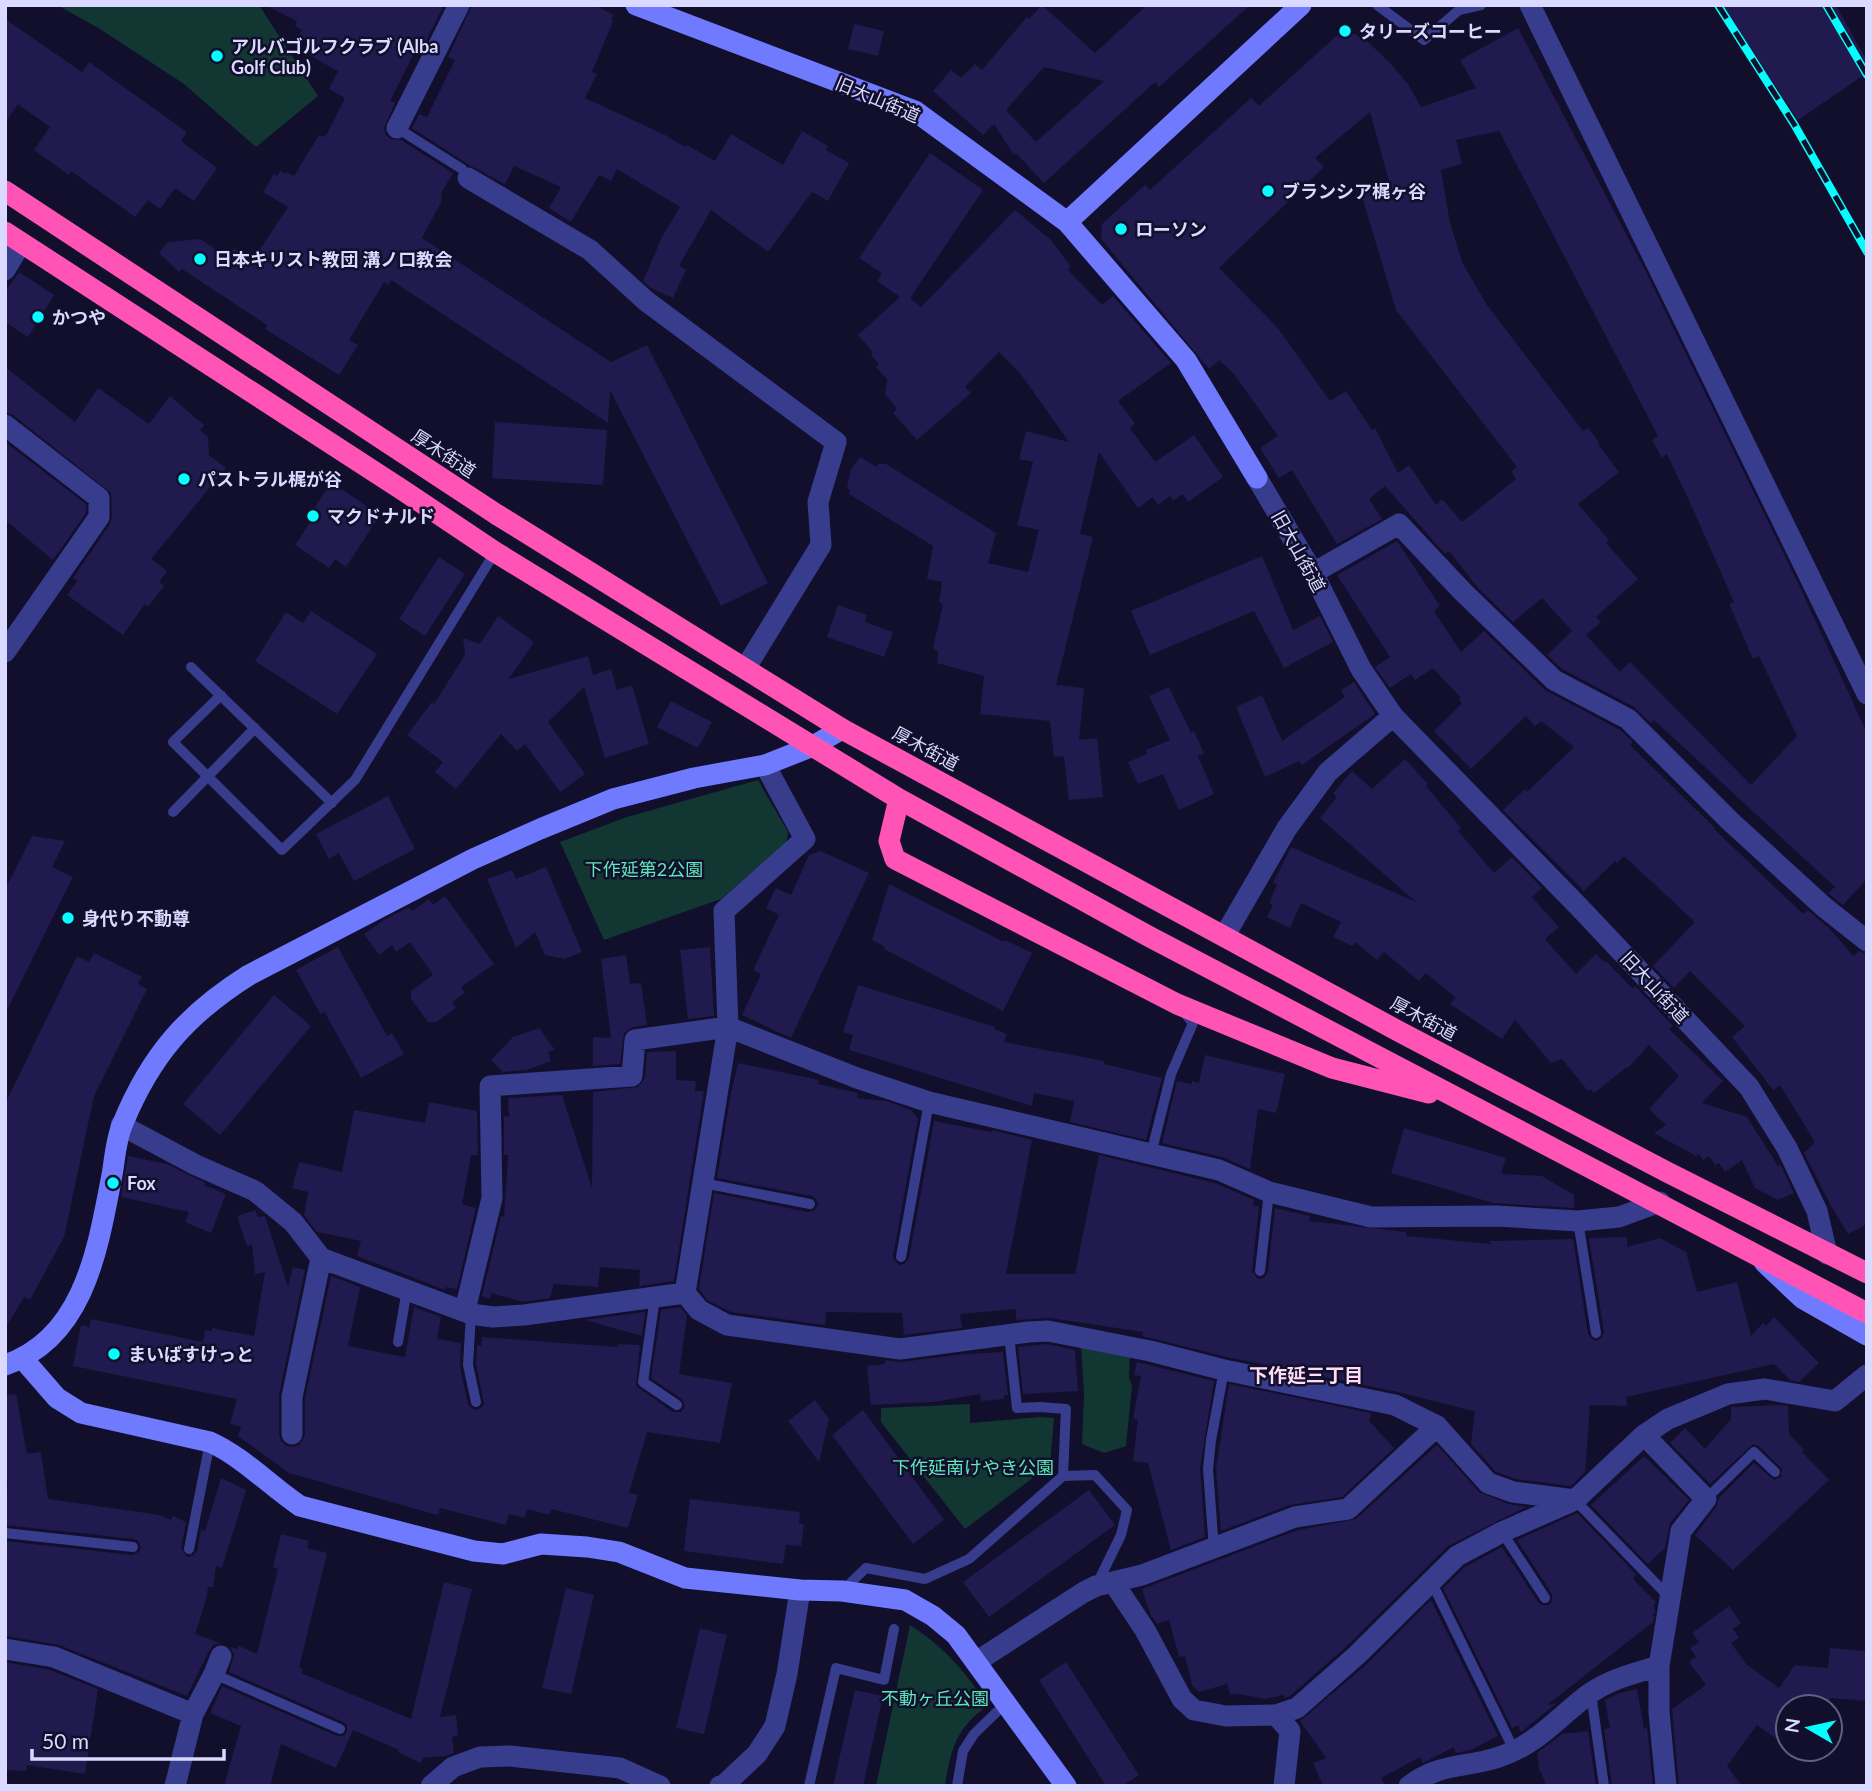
<svg xmlns="http://www.w3.org/2000/svg" width="1872" height="1791" font-family="Lato,'Noto Sans JP',sans-serif">
	<style>
		.green { fill: #123631 }
		.building { fill: #201a4e; fill-rule: evenodd }
		.lines { fill: none; stroke-linecap: round; stroke-linejoin: round }
		.lane { stroke: #373c8d; stroke-width: 10 }
		.street { stroke: #373c8d; stroke-width: 21 }
		.secondary { stroke: #707aff; stroke-width: 21 }
		.highway { stroke: #ff54b6; stroke-width: 21 }
		.rail-casing { stroke: #05fdff; stroke-width: 8 }
		.rail { stroke: #110f2b; stroke-width: 5; stroke-dasharray: 16; stroke-linecap: butt }
		.poi-dot { fill: #05fdff; stroke: #110f2b; stroke-width: 2.5 }
		.labels { text-anchor: middle; dominant-baseline: central; stroke-width: 5; stroke-linejoin: round; paint-order: stroke }
		.poi-label { font-size: 18px; font-weight: bold; fill: #dad9ff; stroke: #110f2b; text-anchor: start }
		.street-label { font-size: 18px; fill: #dad9ff; stroke: #110f2b }
		.park-label { font-size: 18px; fill: #5ce8b8; stroke: #110f2b }
		.neighbourhood-label { font-size: 19px; font-weight: bold; fill: #ffdbf5; stroke: #110f2b }
	</style>
	<rect width="100%" height="100%" fill="#110f2b"/>
	<path class="green" d="M57,5H259L318,96L256,147L184,84L100,29Z
		M758,780L788,832L786,844L721,899L604,940L560,842L627,817Z
		M1081,1346L1130,1354L1129,1377L1132,1386L1126,1446L1104,1453L1082,1444L1084,1394Z
		M970,1404V1423L1040,1417L1054,1418L1050,1465L965,1529L881,1422V1408Z
		M910,1625C947,1649 963,1670 988,1705C956,1729 951,1747 945,1786H876Z"/>
	<path class="building" d="M265,5H444L424,45L419,43L390,101L395,103L384,128L386,135L391,139L401,140L453,173L442,192L441,202L422,238L611,362L647,345L768,583L721,606L610,390L608,423L391,280L388,285L384,282L349,340L358,345L339,375L265,329L267,325L182,269L179,272L159,253L168,242L200,239L228,257L234,248L253,260L288,207L263,192L274,174L277,176L280,171L285,174L287,172L294,176L319,135L323,137L327,134L345,98L329,89L338,71L309,55L312,48L305,44L307,39L299,35L302,30L295,26L297,21Z
		M472,5H594L614,15L611,20L613,21L592,72L597,74L585,98L665,135L685,147L687,145L715,161L731,134L783,165L802,131L828,146L826,150L849,163L828,201L812,192L768,252L711,210L679,266L686,270L673,298L651,288L643,281L662,237L680,207L617,169L611,181L599,175L571,222L549,208L561,187L514,166L505,184L469,165L412,128L419,114L427,117L455,60L448,57Z
		M1042,5L1095,53L1147,5H1250L1159,87L1155,82L1044,183L1016,153L1014,155L994,124L983,135L933,91L951,70L961,78L975,64L982,70L1027,17L1029,19ZM1044,67L1104,81L1036,142L1006,110Z
		M1721,5H1836L1867,61V73L1798,120Z
		M5,19L82,72L89,62L187,132L181,141L217,168L194,201L175,188L160,209L148,200L135,217L71,171L69,175L34,150L50,127L18,104L5,123Z
		M854,24L884,31L878,56L848,49Z
		M1345,28L1369,43L1390,63L1408,84L1421,107L1476,88L1460,60L1518,28L1646,272L1798,583L1867,733V879L1843,905L1828,893L1835,887L1654,720L1651,723L1634,707L1562,669L1547,655L1572,631L1542,598L1513,622L1478,588L1449,551L1445,554L1438,546L1385,486L1369,499L1382,519L1337,544L1292,470L1279,478L1260,448L1278,436L1234,374L1219,360L1209,369L1101,239L1102,224L1145,185L1150,190L1251,98L1259,106ZM1370,112L1389,181L1360,190L1396,310L1517,467L1511,472L1516,479L1462,522L1442,499L1436,505L1409,465L1398,473L1375,428L1372,430L1346,391L1330,401L1277,327L1219,268L1324,167L1315,158ZM1499,131L1658,436L1652,440L1662,458L1667,454L1692,507L1734,602L1729,604L1753,659L1759,656L1797,736L1751,785L1630,662L1620,672L1586,635L1601,622L1596,617L1638,579L1606,543L1609,540L1578,504L1619,472L1598,444L1599,442L1588,428L1583,431L1487,305L1463,264L1450,223L1441,170L1462,164L1456,140Z
		M930,153L983,190L910,298L921,307L1015,210L1051,240L1071,267L1068,270L1102,305L1113,296L1171,363L1118,401L1135,423L1130,428L1155,462L1194,435L1223,477L1188,502L1183,494L1173,501L1170,496L1158,505L1153,497L1138,508L1099,452L1080,534L1093,537L1056,685L1084,688L1079,740L1097,738L1103,797L1069,800L1064,756L1054,757L1050,721L980,714L984,676L937,663L938,652L933,648L943,604L939,602L942,582L927,579L933,546L849,494L850,490L847,488L851,469L860,457L877,467L878,464H886L996,533L988,563L1028,572L1039,530L1017,525L1033,462L1019,459L1026,431L1069,442L1020,373L999,352L965,387L971,393L917,440L893,413L897,409L885,394L887,379L876,367L879,364L871,355L873,352L858,335L900,297L877,281L882,273L859,258Z
		M19,272L54,295L28,337L5,322V292Z
		M5,367L75,422L98,388L149,424L170,396L204,425L200,430L208,437L209,455L226,468L151,559L167,571L159,582L164,586L148,607L145,604L123,635L67,595L77,581L73,578L110,524L112,517L111,493L13,415L5,412Z
		M495,422L607,430L603,485L492,478Z
		M5,442L86,504V513L53,560L5,520Z
		M331,482L380,515L346,567L335,559L329,568L295,545L317,512L313,510Z
		M1397,541L1440,606L1434,611L1461,652L1484,631L1545,690L1620,730L1633,742L1630,745L1715,828L1714,829L1803,914L1808,910L1829,928L1853,956L1859,951L1867,954V1224L1848,1234L1831,1206L1804,1153L1815,1142L1780,1085L1773,1090L1732,1037L1745,1026L1690,971L1674,988L1653,966L1695,922L1624,856L1617,863L1615,861L1584,891L1503,810L1525,789L1527,792L1574,747L1541,721L1535,726L1526,716L1471,769L1434,731L1462,703L1459,700L1461,698L1433,668L1415,680L1411,674L1390,688L1375,667L1390,657L1337,575Z
		M1262,556L1293,630L1320,616L1333,642L1284,668L1254,611L1150,655L1131,611Z
		M439,557L465,574L425,636L399,619Z
		M838,605L867,615L865,622L893,632L884,657L827,637Z
		M311,611L377,654L337,714L255,661L286,612L303,623Z
		M498,616L534,642L509,679L588,656L593,675L611,669L617,690L632,685L649,744L605,758L584,687L548,722L585,774L560,792L525,744L517,751L501,734L456,789L435,772L443,762L407,735L432,702L434,704L465,655L463,638L480,644Z
		M1354,682L1375,714L1302,765L1299,761L1265,777L1236,707L1262,695L1282,741L1345,697L1341,690Z
		M1169,687L1191,733L1194,731L1204,753L1198,756L1214,794L1179,810L1163,774L1138,784L1128,762L1147,754L1146,750L1170,740L1149,696Z
		M671,701L712,722L698,748L657,727Z
		M1405,759L1428,784L1426,786L1461,828L1458,831L1494,873L1512,857L1542,888L1532,897L1559,927L1545,939L1576,974L1596,954L1604,962L1606,961L1633,989L1635,986L1673,1026L1669,1029L1723,1081L1702,1103L1747,1117L1778,1166L1780,1164L1794,1193L1778,1200L1755,1188L1742,1160L1725,1172L1719,1163L1715,1165L1709,1156L1703,1160L1699,1154L1696,1156L1654,1133L1666,1125L1649,1109L1679,1076L1649,1045L1628,1068L1627,1067L1594,1093L1590,1089L1588,1091L1562,1059L1551,1063L1515,1020L1502,1039L1450,1004L1456,998L1426,973L1419,981L1384,952L1377,960L1355,942L1352,946L1333,937L1341,922L1301,903L1290,928L1267,917L1273,905L1269,903L1277,884L1273,883L1291,847L1416,902L1320,818L1337,797L1333,793L1352,771L1372,789Z
		M388,796L415,849L354,881L339,853L329,859L316,834Z
		M32,836L65,841L52,867L73,877L5,1014V890Z
		M821,851L869,873L791,1038L742,1015L761,974L753,970L779,915L766,908L776,888L791,895L809,855Z
		M546,867L582,952L565,959L545,955L535,932L516,948L487,879L512,870L516,879Z
		M889,884L1004,942L1005,940L1032,953L1003,1011L884,949L885,947L872,940Z
		M445,896L494,964L461,987L465,993L452,1002L456,1008L436,1022H428L411,999V991L433,975L410,942L396,952L392,945L379,955L364,934L384,920L409,907L412,911L429,899L433,905Z
		M338,947L387,1036L392,1033L404,1054L361,1078L324,1011L321,1015L296,970Z
		M710,947L714,1016L688,1019L680,950Z
		M94,953L142,977L138,984L147,989L94,1096L64,1237L30,1300L24,1297L5,1329V1104L77,956L89,962Z
		M626,955L630,984L641,983L647,1025L633,1027L624,1033L620,1064L593,1066V1037L611,1038L601,959Z
		M858,985L995,1027L994,1029L1007,1034L1004,1042L1104,1061V1064L1162,1078L1146,1140L1070,1122L1074,1101L1034,1093L1032,1106L849,1050L853,1035L843,1032Z
		M274,995L311,1026L220,1135L183,1104Z
		M539,1028L555,1050L548,1052L551,1061L527,1070L503,1072L491,1060L513,1037Z
		M676,1051V1080L696,1081L695,1091H704L674,1281L639,1286L640,1270L600,1267L598,1287L554,1284L550,1298L523,1302L491,1293L490,1299L482,1296L501,1216L504,1217L508,1155H504V1116L509,1117L508,1098L562,1095L592,1188L593,1092L638,1087L645,1078L647,1052Z
		M1205,1055L1285,1074L1276,1113L1258,1109L1250,1169L1222,1157L1162,1143L1177,1081L1192,1084V1081L1199,1083Z
		M738,1063L819,1080L818,1084L858,1093L857,1098L886,1101L911,1110L918,1119L893,1256L894,1260L899,1265L904,1264L909,1258L934,1121L992,1132V1130L1032,1140L1006,1274H1075L1099,1155L1215,1183L1254,1200L1253,1206H1259L1252,1271L1258,1279L1264,1278L1268,1272L1275,1208L1310,1216L1309,1221L1406,1232V1236L1491,1244L1490,1241L1573,1239L1588,1334L1594,1341L1601,1339L1604,1332L1589,1238L1627,1237V1247L1660,1238L1686,1252L1697,1292L1737,1282L1751,1336L1763,1323L1766,1326L1774,1317L1819,1363L1799,1382L1790,1380L1774,1364L1626,1397L1627,1406L1590,1405L1585,1472L1571,1486L1516,1479L1496,1472L1471,1444L1475,1411H1473L1398,1392L1227,1357L1142,1336L1143,1332L1050,1318L1016,1320V1309L960,1314L962,1328L904,1335L902,1313L826,1312L825,1325L731,1312L707,1300L699,1289L714,1193L808,1212L815,1210L818,1205L816,1199L812,1196L717,1178L731,1093Z
		M429,1102L477,1111L478,1155H471L462,1204L476,1208L457,1289L446,1287L445,1290L357,1256L361,1241L317,1232L304,1215L308,1192L292,1188L299,1162L342,1172L354,1110L425,1123Z
		M1404,1128L1506,1158L1501,1174L1542,1176L1574,1195V1208L1493,1203L1391,1173Z
		M128,1156L167,1164L205,1183L204,1185L226,1194L211,1233L185,1222L189,1212L121,1197Z
		M255,1210L258,1217L265,1216L288,1287L293,1267L305,1270L279,1395V1435L281,1441L286,1446L293,1447L299,1445L305,1435V1398L331,1276L360,1287L348,1346L405,1357L414,1307L441,1317L437,1339L461,1343L460,1367L468,1404L474,1410L481,1408L484,1404L476,1364L477,1345L481,1346L482,1337L617,1347L618,1344L640,1345L636,1386L673,1412H681L685,1406L682,1399L651,1378L661,1310L680,1307L687,1315L679,1374L732,1383L720,1443L647,1432L629,1493L638,1495L628,1528L551,1509L549,1515L527,1509L525,1518L509,1514L506,1525L440,1508L438,1515L423,1511L289,1473L238,1436L241,1427L230,1424L237,1399L73,1366L81,1325L89,1327L91,1319L203,1342L205,1330L212,1331V1328L254,1336L265,1272L255,1274L252,1244L247,1246L237,1216Z
		M645,1312L642,1336L585,1320Z
		M1047,1344L1075,1350L1078,1391L1023,1394L1018,1347Z
		M1003,1352L1008,1395H1004V1399L981,1401L980,1394L933,1402L871,1405L867,1366L885,1364V1360L901,1362L965,1354Z
		M1137,1362L1214,1381L1200,1468L1205,1537L1171,1550L1148,1463L1133,1461L1138,1420L1133,1419L1141,1376L1134,1375Z
		M1229,1384L1371,1413L1369,1421L1394,1448L1342,1497L1290,1505L1221,1531L1216,1469Z
		M16,1394L27,1454L41,1452L48,1499L160,1515L171,1520L173,1516L186,1522L181,1548L187,1557L192,1556L197,1551L201,1529L205,1531L221,1478L246,1490L222,1568L216,1566L213,1587H208L206,1600L195,1634L220,1643L213,1645L209,1651L187,1696L59,1645L5,1636V1541L132,1555L139,1552L141,1547L138,1541L134,1539L5,1525L8,1481H5V1395Z
		M815,1400L829,1419L819,1462L788,1421Z
		M1780,1405L1788,1406L1789,1434L1804,1450L1802,1452L1829,1480L1733,1570L1695,1535L1716,1507L1719,1498L1754,1463L1774,1480L1781,1477L1782,1469L1759,1446L1753,1444L1710,1484L1670,1443L1685,1428L1705,1449L1731,1419V1407Z
		M863,1410L944,1520L913,1544L832,1435Z
		M1437,1445L1479,1492L1509,1504L1526,1507L1448,1546L1348,1645L1290,1696L1285,1698L1283,1695L1266,1699L1238,1694L1230,1695L1227,1684L1199,1692L1192,1685L1185,1656L1179,1657L1169,1620L1157,1624L1151,1616L1142,1589L1298,1530L1356,1519Z
		M1644,1456L1689,1500L1670,1523L1665,1548L1648,1564L1591,1505Z
		M1089,1490L1115,1525L989,1617L963,1582Z
		M690,1499L800,1512L799,1523L804,1525L801,1546L786,1545L783,1564L684,1551Z
		M1577,1513L1636,1574L1633,1579L1656,1602L1654,1605L1655,1612L1652,1615L1654,1617L1653,1622L1547,1705L1557,1703L1521,1732L1518,1725L1512,1728L1443,1588L1465,1567L1502,1547L1538,1602L1542,1605H1549L1552,1601V1594L1517,1540Z
		M281,1534L309,1541L307,1548L327,1553L299,1668L303,1669L301,1673L411,1719L444,1582L472,1589L440,1717L456,1715L458,1736L452,1737L454,1753L446,1756L423,1758L421,1763L398,1752L399,1750L353,1730L336,1768L281,1744L270,1786H224L241,1726L210,1713L222,1686L337,1736H344L347,1731V1725L343,1722L229,1672L234,1655L230,1647L237,1649L239,1646L257,1654L278,1569L273,1567Z
		M566,1588L594,1595L571,1694L542,1688Z
		M1431,1600L1498,1736L1471,1750L1455,1753L1454,1747L1423,1763L1420,1757L1381,1778L1385,1786H1323L1313,1763L1326,1758L1300,1721L1366,1665Z
		M1729,1606L1741,1623L1733,1629L1739,1638L1731,1643L1746,1664L1779,1688L1795,1665L1828,1668L1830,1648L1867,1651V1701L1831,1698L1825,1707H1788V1747L1757,1725L1727,1766L1742,1786H1679L1672,1709L1706,1685L1689,1662L1696,1657L1690,1648L1699,1642L1692,1633Z
		M700,1628L727,1635L704,1734L676,1728Z
		M5,1662L50,1670L98,1689L85,1774L27,1765L26,1771L5,1770Z
		M1066,1662L1139,1775L1122,1786H1106L1039,1680Z
		M1637,1689L1644,1729L1647,1727L1653,1786H1612L1604,1729L1610,1728L1605,1700L1619,1693Z
		M855,1690L883,1696L863,1786H833Z
		M1588,1731L1596,1786H1547L1539,1769L1537,1753L1562,1734Z"/>
	<g class="lines">
		<path class="lane" d="M1377,5L1424,40L1459,10L1481,5
			M397,128L462,169L468,178
			M191,667L332,803
			M221,695L173,742L282,850L355,780L495,552
			M173,812L255,728
			M1151,1154L1171,1074L1193,1023L1182,1010
			M703,1183L810,1204
			M1578,1221L1596,1333
			M901,1257L929,1102
			M1260,1271L1269,1192
			M655,1297L643,1382L677,1405
			M471,1314L468,1365L476,1402
			M1009,1335L1017,1408L1040,1407L1066,1409L1063,1476L1095,1475L1127,1510L1121,1535L1097,1584
			M398,1342L407,1289
			M1706,1499L1754,1452L1775,1472
			M1575,1500L1670,1598
			M1502,1532L1545,1598
			M5,1533L133,1547
			M189,1549L210,1442
			M1214,1549L1208,1469L1211,1440L1224,1370
			M1431,1581L1514,1750
			M842,1591L866,1568L925,1579L969,1559L1063,1476
			M214,1674L340,1729
			M1591,1693L1604,1786
			M809,1786L836,1668L884,1680L894,1629
			M957,1786L963,1751L974,1734L1006,1703"/>
		<path class="street" d="M1530,5L1867,694
			M397,128L459,5
			M468,178L590,250L646,301L836,442L818,502L821,545L745,669
			M5,270L21,243
			M5,425L99,498V517L5,652
			M1257,478L1313,573L1361,669L1393,716L1581,909L1749,1087L1787,1148L1817,1211L1827,1254
			M1313,573L1399,524L1462,591L1554,680L1628,719L1730,821L1824,907L1867,941
			M765,765L805,839L724,911L728,1027L685,1293L699,1310L727,1325L900,1349L1029,1332L1048,1331L1150,1351L1224,1370L1395,1405L1437,1426L1488,1483L1513,1492L1575,1500
			M1225,935L1287,828L1328,772L1393,716
			M121,1125L196,1165L255,1191L293,1222L321,1258L471,1314L493,1317L524,1315L685,1293
			M465,1310L492,1198L490,1086L632,1076L635,1040L728,1027L857,1078L929,1102L1219,1170L1269,1192L1371,1217L1496,1216L1578,1221L1619,1217L1660,1202
			M292,1434V1397L321,1258
			M1644,1435L1706,1499L1681,1531L1659,1666V1712L1666,1786
			M1113,1582L1145,1630L1182,1699L1194,1710L1226,1716L1276,1715L1297,1708L1357,1655L1457,1556L1502,1532L1575,1500L1644,1435L1668,1419L1728,1394L1765,1389L1835,1401L1867,1375
			M5,1649L54,1657L193,1714L175,1786
			M976,1662L1084,1592L1096,1586L1142,1575L1295,1517L1348,1509L1437,1426
			M193,1714L214,1674L221,1656
			M1276,1715L1290,1731L1284,1786
			M431,1786L453,1767L480,1757L510,1756L620,1768L660,1786
			M720,1786L725,1784L757,1754L775,1726L787,1674L800,1590
			M1409,1786C1439,1763 1463,1768 1496,1758C1536,1746 1557,1718 1589,1694C1610,1679 1635,1673 1659,1666"/>
		<path class="secondary" d="M636,5L915,111L1067,222L1186,360L1257,478
			M1067,222L1301,5
			M1764,1262L1802,1298L1867,1335
			M23,1359L57,1398L81,1413L210,1442C243,1457 269,1485 300,1506L474,1551L503,1554L541,1544L587,1547L619,1552L685,1578L800,1590L842,1591L905,1600L933,1616L956,1635L1066,1786
			M5,1365C85,1338 98,1247 112,1175C115,1158 116,1138 123,1123C151,1055 187,1014 249,975L473,859L540,829L613,799L694,778L765,765L813,746L842,729"/>
		<path class="highway" d="M5,191L496,514L842,729L1400,1032L1667,1172L1867,1273
			M5,232L404,491L495,552L899,799L1150,937L1867,1313
			M899,799L889,841L895,859L1177,1004L1332,1068L1429,1093"/>
		<defs>
			<path id="rail" d="M1718,5L1794,124L1867,252
				M1826,5L1867,75"/>
		</defs>
		<use href="#rail" class="rail-casing"/>
		<use href="#rail" class="rail"/>
	</g>
	<g class="poi-dot">
		<circle cx="1345" cy="31" r="7"/>
		<circle cx="217" cy="56" r="7"/>
		<circle cx="1268" cy="191" r="7"/>
		<circle cx="1121" cy="229" r="7"/>
		<circle cx="200" cy="259" r="7"/>
		<circle cx="38" cy="317" r="7"/>
		<circle cx="184" cy="479" r="7"/>
		<circle cx="313" cy="516" r="7"/>
		<circle cx="68" cy="918" r="7"/>
		<circle cx="113" cy="1183" r="7"/>
		<circle cx="114" cy="1354" r="7"/>
	</g>
	<g class="labels">
		<g class="poi-label">
			<text x="1359" y="31">タリーズコーヒー</text>
			<text x="231" y="46">アルバゴルフクラブ (Alba<tspan x="231" dy="21">Golf Club)</tspan></text>
			<text x="1282" y="191">ブランシア梶ヶ谷</text>
			<text x="1135" y="229">ローソン</text>
			<text x="214" y="259">日本キリスト教団 溝ノ口教会</text>
			<text x="52" y="317">かつや</text>
			<text x="198" y="479">パストラル梶が谷</text>
			<text x="327" y="516">マクドナルド</text>
			<text x="82" y="918">身代り不動尊</text>
			<text x="127" y="1183">Fox</text>
			<text x="128" y="1354">まいばすけっと</text>
		</g>
		<g class="street-label">
			<text transform="translate(878 99) rotate(23)">旧大山街道</text>
			<text transform="translate(444 453) rotate(33)">厚木街道</text>
			<text transform="translate(1299 551) rotate(61)">旧大山街道</text>
			<text transform="translate(926 748) rotate(28)">厚木街道</text>
			<text transform="translate(1655 987) rotate(47)">旧大山街道</text>
			<text transform="translate(1424 1018) rotate(28)">厚木街道</text>
		</g>
		<g class="park-label">
			<text x="644" y="869">下作延第2公園</text>
			<text x="973" y="1467">下作延南けやき公園</text>
			<text x="935" y="1698">不動ヶ丘公園</text>
		</g>
		<g class="neighbourhood-label">
			<text x="1306" y="1374">下作延三丁目</text>
		</g>
	</g>
	<rect width="1872" height="1791" fill="none" stroke="#dad9ff" stroke-width="14"/>
	<g transform="translate(1809 1728) rotate(279)"><circle r="33" fill="#110f2b" stroke="#616080" stroke-width="2"/>
	<path d="M0-5L12 26L0 18L-12 26Z" fill="#05fdff"/>
	<text y="-10" font-size="19" font-weight="bold" text-anchor="middle" fill="#dad9ff">N</text>
	</g>
	<path d="M32 1749v10h192v-10" fill="none" stroke="#dad9ff" stroke-width="3.5"/>
	<text x="42" y="1749" font-size="21" fill="#dad9ff" stroke="#110f2b" stroke-width="5" paint-order="stroke">50 m</text>
</svg>
